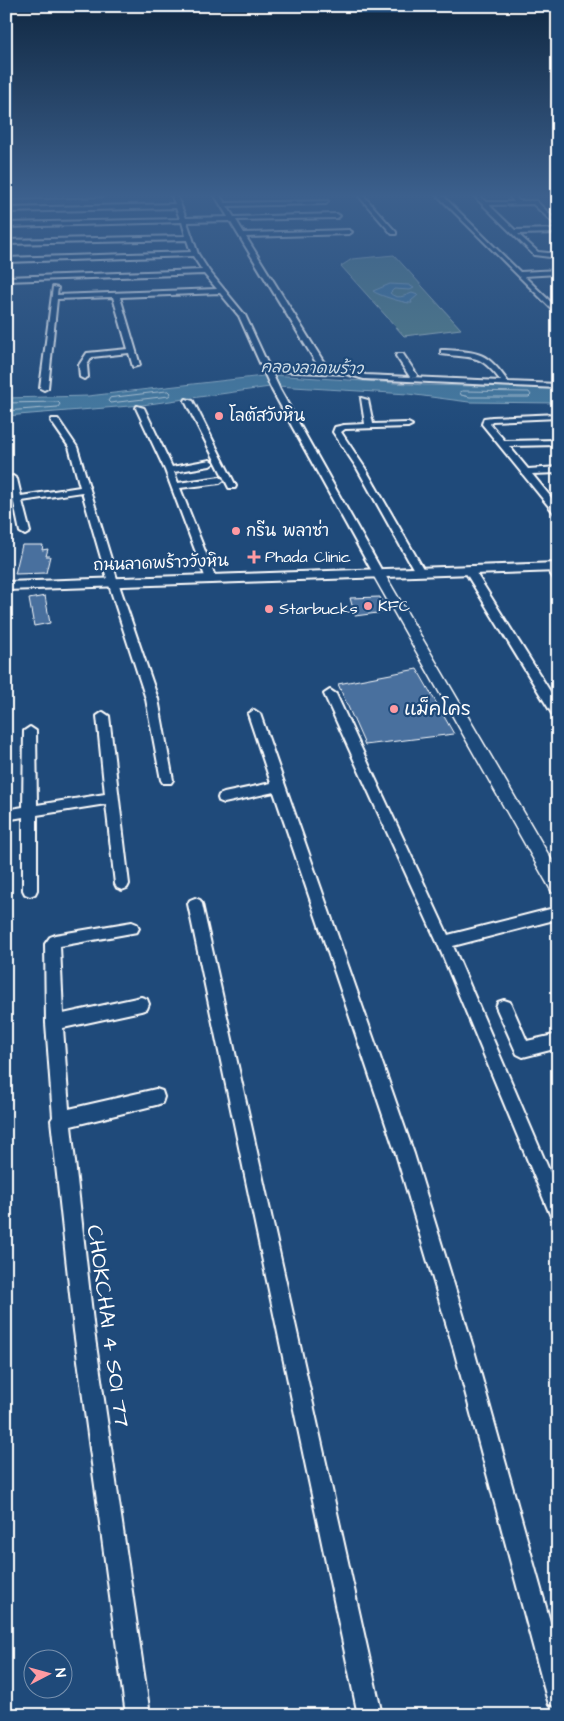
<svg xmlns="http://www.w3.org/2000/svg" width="564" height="1721" font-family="'Architects Daughter','Playpen Sans Thai',sans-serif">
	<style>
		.green { fill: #578188; stroke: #abc0c4 }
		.water { fill: #457aa0; stroke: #8fafc6 }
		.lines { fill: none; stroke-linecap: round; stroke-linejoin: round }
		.shore { stroke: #b5cad9; stroke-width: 1 }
		.building { fill: #4a709e; stroke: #fff }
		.minor-casing { stroke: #fff; stroke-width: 4 }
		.tertiary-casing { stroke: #fff; stroke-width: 3 }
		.secondary-casing { stroke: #fff; stroke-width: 4 }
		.minor { fill: #1f4a7a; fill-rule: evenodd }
		.tertiary { fill: #1f4a7a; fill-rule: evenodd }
		.secondary { fill: #1f4a7a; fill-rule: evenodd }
		.poi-dot { fill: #ff9aa2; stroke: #1f4a7a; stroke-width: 2 }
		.labels { text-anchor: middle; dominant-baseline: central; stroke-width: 4.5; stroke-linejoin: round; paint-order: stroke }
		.far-water-label { font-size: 16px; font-style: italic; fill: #d0dee7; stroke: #1f4a7a }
		.far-poi-label { font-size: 16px; fill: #fff; stroke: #1f4a7a; text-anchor: start }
		.far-street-label { font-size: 16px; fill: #fff; stroke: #1f4a7a }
		.poi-label { font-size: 19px; fill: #fff; stroke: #1f4a7a; text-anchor: start }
		.near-street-label { font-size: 22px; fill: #fff; stroke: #1f4a7a }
	</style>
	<rect width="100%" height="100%" fill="#1f4a7a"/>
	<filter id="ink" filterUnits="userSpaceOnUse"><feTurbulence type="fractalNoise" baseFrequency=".02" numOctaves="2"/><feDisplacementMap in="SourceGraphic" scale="10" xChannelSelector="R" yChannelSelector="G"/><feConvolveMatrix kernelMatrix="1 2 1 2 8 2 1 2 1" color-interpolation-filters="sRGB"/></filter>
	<g filter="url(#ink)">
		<path class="green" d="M394,255L461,329L404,336L341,266L352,259Z"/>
		<path class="water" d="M390,284L409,285L414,288L410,290L394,289L390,293C397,300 404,296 412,293L418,295L411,301L412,303C407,304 377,295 373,291Z
			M272,375L425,385L558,388V403L469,402L408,394L277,386L142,405L6,416V398L88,396Z"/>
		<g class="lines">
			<path class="shore" d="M169,391L171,393L169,396L110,403L108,401L110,398Z
				M463,391L529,392L531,395L529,397H470L461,395L460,392Z
				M6,403L58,402L60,404L58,407L6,411"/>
		</g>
		<path class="building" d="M22,545H43L42,550L48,549L46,556H50L46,573L15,574Z
			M45,596L50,623L34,626L29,599Z
			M380,597L385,612L355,616L350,598Z
			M417,669L454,734L365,745L338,684Z"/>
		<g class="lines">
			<defs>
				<path id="minor" d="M105,194L103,196L6,199V195Z
					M171,194H176L186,218L228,217L214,194H219L225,203L328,201L326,204L227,206L234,217L337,214L340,216L337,218L236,220L244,233L349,230L352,232L349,234L246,237L328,369L357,370L365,375L501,381C479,352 474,359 441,354V350H444C480,352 487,352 508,382L558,384V388L364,379L346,374L271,371L280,390L383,573L382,575H374L373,573L272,390L239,316L220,293L120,297L140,365L133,367L129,353L92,357L87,365L88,377L84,379L80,377L79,365L87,353L128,349L113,297L57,299L48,388L44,390L40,388L53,287L58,288L57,295L217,289L204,274L6,281V277L202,270L193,256L6,262V258L191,252L187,240L6,244V240L186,236L182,222L6,227V223L180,219L176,208L6,212V208L175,204ZM230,221L320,369L269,367L245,315L209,271L198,254L187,222Z
					M357,194H362L396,232V234H392Z
					M436,194H441L520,272L558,270V274L524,276L558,309V315Z
					M472,194H477L486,202H514L508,194H513L519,201H536L558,222V227L533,204L489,205L515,230L558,229V233L518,234L538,252L558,254V258L534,255Z
					M397,354H403L417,375L416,377H410L396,356Z
					M361,398L368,400L373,424L408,423L412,425L408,427L345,429L341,432L365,468L425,572L424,574L420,575L415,572L357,468L333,432L335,427L344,425L365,424Z
					M186,399L193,401L236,486L235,488H229L228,486L185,401Z
					M137,406L144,408L172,467L210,460L214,463L210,466L174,472L178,483L220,477L224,480L220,483L180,488L216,579L215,581L211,582L206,579L165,470L136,408Z
					M558,414V418L492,421L490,424L505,441L558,440V445L509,446L528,469L558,467V473L532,474L558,506V515L555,514L482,424L484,418L492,417Z
					M52,419H58L77,447L118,582L158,699L173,780L171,783H163L161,780L146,699L108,582L82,492L22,501L30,532L25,535L20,532L9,479L10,477L13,476L17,479L21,496L80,487L69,447L51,421Z
					M551,564L555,565L558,569V580L554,579L546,567Z
					M469,567L474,570L558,704V718L554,717L464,570Z
					M330,690L336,694L448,935L558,907V919L453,946L558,1191V1222L552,1219L437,942L324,694Z
					M254,710L260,714L414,1154L474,1350L558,1650V1707L549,1704L546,1695L454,1350L396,1154L274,792L224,803L219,801L218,798L219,795L224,793L271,783L248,714Z
					M103,712L109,716L129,884L127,888L122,890L117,888L115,884L106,804L37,815V890L35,894L30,896L25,894L23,890V817L6,820V810L23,807L24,731L30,727L36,731L37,805L105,794L97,716Z
					M195,898L200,900L202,904L382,1715H358L188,904L190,900Z
					M132,922L137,924L139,928L137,932L60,946L63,1014L141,997L147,999L149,1004L147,1009L141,1011L63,1028L69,1109L156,1089L162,1091L164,1097L162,1103L156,1105L71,1126L94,1331L150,1715H126L74,1331L51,1120L53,1117L46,1023L45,944L50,937L55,935Z
					M504,1000L510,1002L527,1041L558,1034V1048L523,1057L517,1054L496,1007L498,1002Z"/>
				<path id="tertiary" d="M378,569L384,573L558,871V894L552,892L372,573Z"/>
				<path id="secondary" d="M558,563V571L6,590V582Z"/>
			</defs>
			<use href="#minor" class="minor-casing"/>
			<use href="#tertiary" class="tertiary-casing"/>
			<use href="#secondary" class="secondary-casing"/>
			<use href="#minor" class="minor"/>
			<use href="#tertiary" class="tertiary"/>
			<use href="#secondary" class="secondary"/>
		</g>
	</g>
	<linearGradient id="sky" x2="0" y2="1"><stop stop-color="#112943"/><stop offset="0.45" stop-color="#3c608d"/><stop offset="1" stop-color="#3c608d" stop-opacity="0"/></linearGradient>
	<rect width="564" height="435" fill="url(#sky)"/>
	<g class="poi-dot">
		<circle cx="219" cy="416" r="5"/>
		<circle cx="236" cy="531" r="5"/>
		<path d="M251.5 549.5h5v5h5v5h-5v5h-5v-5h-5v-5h5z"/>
		<circle cx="368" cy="606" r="5"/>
		<circle cx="269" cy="609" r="5"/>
		<circle cx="394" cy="709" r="5"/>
	</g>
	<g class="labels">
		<g class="far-water-label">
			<text transform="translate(312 368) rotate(1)">คลองลาดพร้าว</text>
		</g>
		<g class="far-poi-label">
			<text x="229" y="416">โลตัสวังหิน</text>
			<text x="246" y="531">กรีน พลาซ่า</text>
			<text x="265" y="557">Phada Clinic</text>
			<text x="378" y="606">KFC</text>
			<text x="279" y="609">Starbucks</text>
		</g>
		<g class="far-street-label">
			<text transform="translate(161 563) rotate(-2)">ถนนลาดพร้าววังหิน</text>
		</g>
		<g class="poi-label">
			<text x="404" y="709">แม็คโคร</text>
		</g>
		<g class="near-street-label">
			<text transform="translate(108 1326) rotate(82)">CHOKCHAI 4 SOI 77</text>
		</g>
	</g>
	<rect width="564" height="1721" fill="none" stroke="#1f4a7a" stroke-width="25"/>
	<rect x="12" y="12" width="539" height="1696" fill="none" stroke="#fff" stroke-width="2" filter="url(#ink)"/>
	<g transform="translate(48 1674) rotate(84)"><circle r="24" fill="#1f4a7a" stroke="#7992af"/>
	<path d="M0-4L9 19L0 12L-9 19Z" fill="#ff9aa2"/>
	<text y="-8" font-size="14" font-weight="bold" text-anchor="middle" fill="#ffffff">N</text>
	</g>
</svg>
